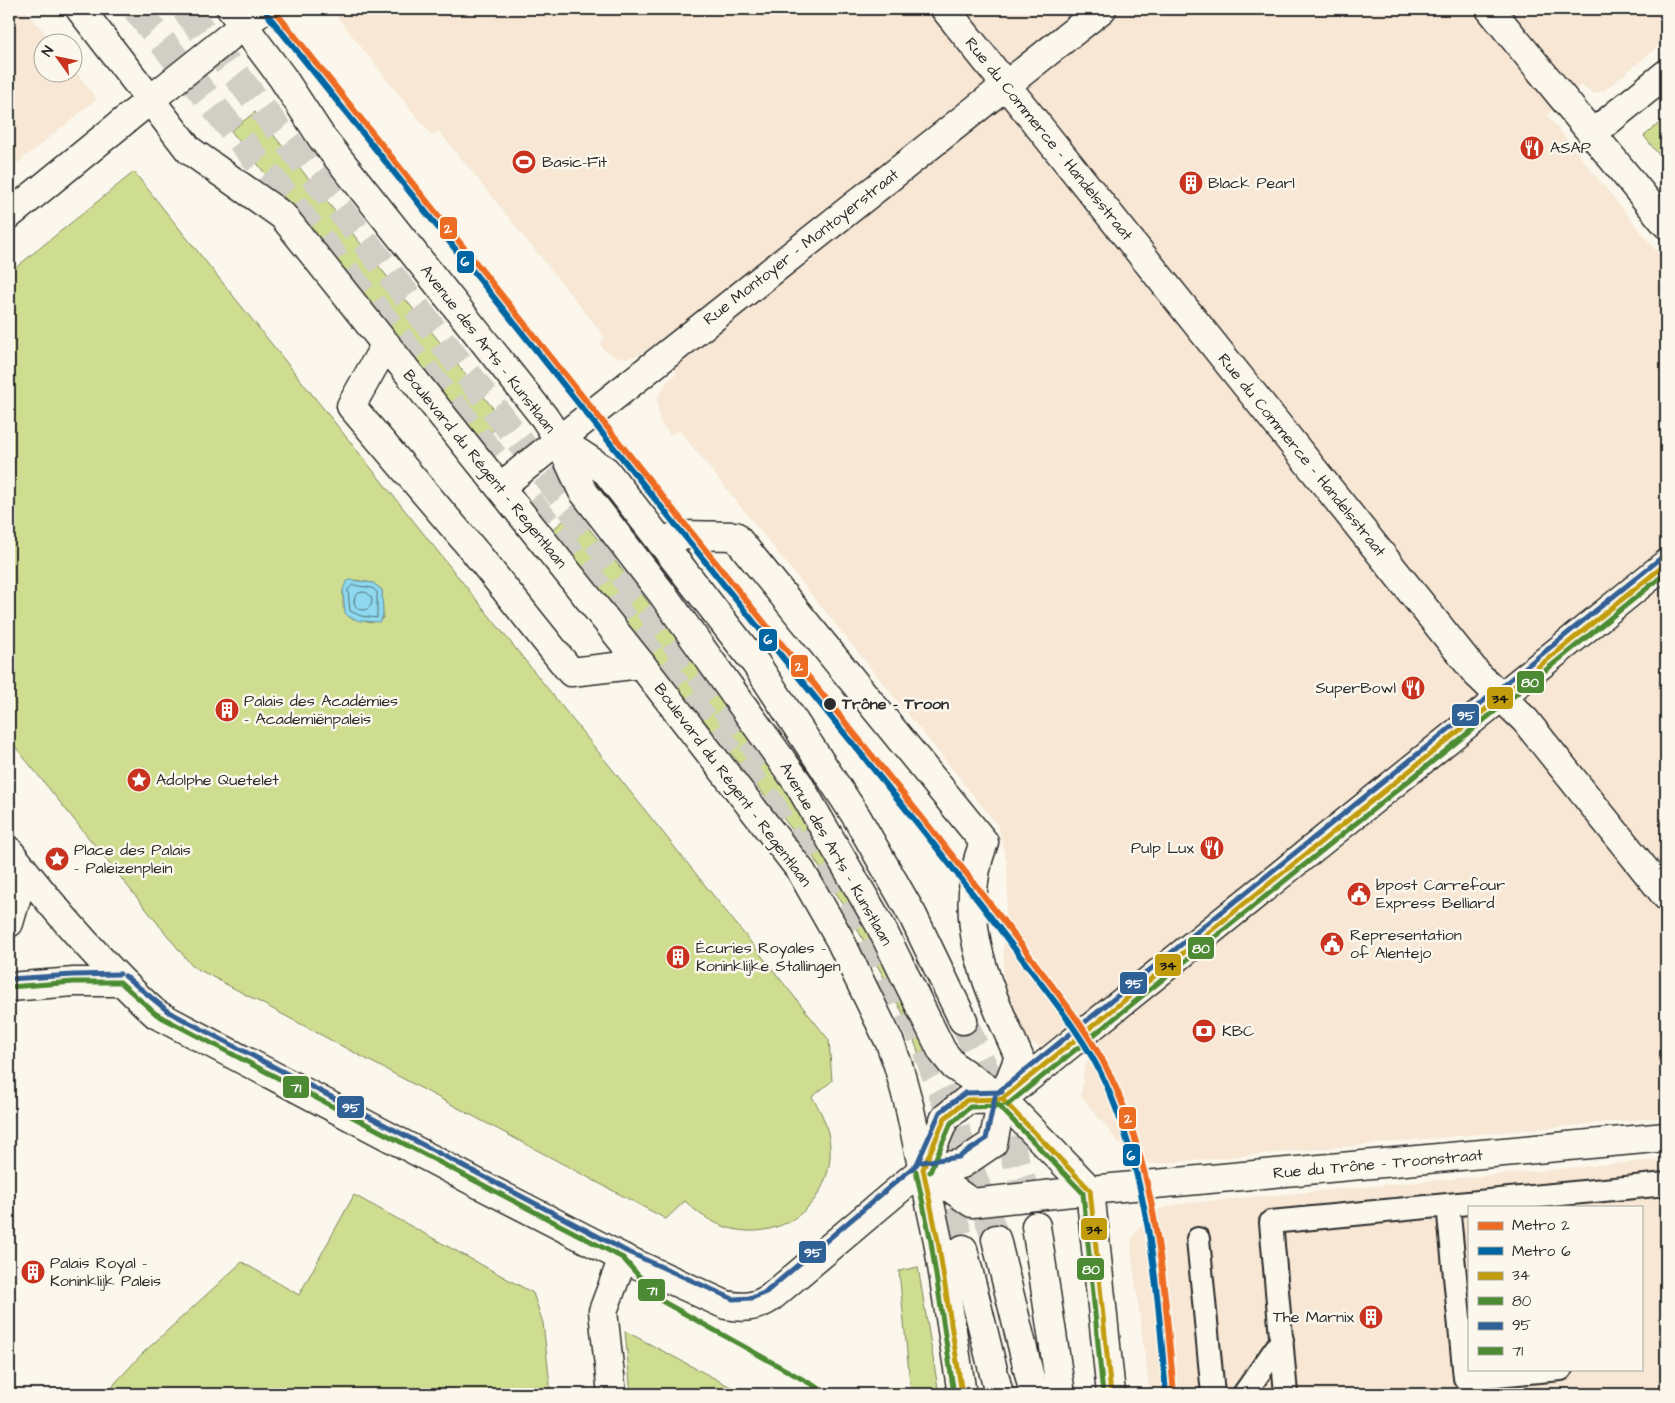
<svg xmlns="http://www.w3.org/2000/svg" width="1675" height="1403" font-family="'Architects Daughter',sans-serif">
	<style>
		.built { fill: #f7e7d4; fill-rule: evenodd }
		.green { fill: #cfdd91; stroke: #7d845e; fill-rule: evenodd }
		.water { fill: #8ed9ef; stroke: #6693a1 }
		.lines { fill: none; stroke-linecap: round; stroke-linejoin: round }
		.shore { stroke: #537179; stroke-width: 1 }
		.trunk-tunnel { stroke: #d1cec5; stroke-width: 28; stroke-dasharray: 28 14; stroke-linecap: butt }
		.pedestrian-casing { stroke: #2b2b2b; stroke-width: 26 }
		.minor-casing { stroke: #2b2b2b; stroke-width: 31 }
		.tertiary-casing { stroke: #2b2b2b; stroke-width: 31 }
		.secondary-casing { stroke: #2b2b2b; stroke-width: 31 }
		.primary-casing { stroke: #2b2b2b; stroke-width: 31 }
		.trunk-casing { stroke: #2b2b2b; stroke-width: 31 }
		.pedestrian { stroke: #fbf7ec; stroke-width: 22 }
		.minor { stroke: #fbf7ec; stroke-width: 28 }
		.tertiary { stroke: #fbf7ec; stroke-width: 28 }
		.secondary { stroke: #fbf7ec; stroke-width: 28 }
		.primary { stroke: #fbf7ec; stroke-width: 28 }
		.trunk { stroke: #fbf7ec; stroke-width: 28 }
		.bus-1-casing { stroke: #fbf7ec; stroke-width: 9 }
		.bus-2-casing { stroke: #fbf7ec; stroke-width: 9 }
		.bus-3-casing { stroke: #fbf7ec; stroke-width: 9 }
		.bus-4-casing { stroke: #fbf7ec; stroke-width: 9 }
		.bus-1 { stroke: #c19d0b; stroke-width: 5 }
		.bus-2 { stroke: #4c8b33; stroke-width: 5 }
		.bus-3 { stroke: #306196; stroke-width: 5 }
		.bus-4 { stroke: #4c8b33; stroke-width: 5 }
		.metro-1-casing { stroke: #fbf7ec; stroke-width: 10 }
		.metro-2-casing { stroke: #fbf7ec; stroke-width: 10 }
		.metro-1 { stroke: #ed6c23; stroke-width: 6 }
		.metro-2 { stroke: #0066a3; stroke-width: 6 }
		.stop-dot { fill: #2b2b2b; stroke: #fbf7ec; stroke-width: 2 }
		.labels { text-anchor: middle; dominant-baseline: central; stroke-width: 5; stroke-linejoin: round; paint-order: stroke }
		.street-label { font-size: 16px; fill: #2b2b2b; stroke: #fbf7ec }
		.poi-label { font-size: 16px; fill: #2b2b2b; stroke: #fbf7ec; text-anchor: start }
		.stop-label { font-size: 16px; font-weight: bold; fill: #2b2b2b; stroke: #fbf7ec; text-anchor: start }
		.line-badge { stroke: #fbf7ec; stroke-width: 2 }
		.badge-label { font-size: 14px; text-anchor: middle; font-weight: bold; fill: #fff }
		.pale-badge-label { font-size: 14px; text-anchor: middle; font-weight: bold; fill: #111 }
	</style>
	<rect width="100%" height="100%" fill="#fbf7ec"/>
	<filter id="ink" filterUnits="userSpaceOnUse"><feTurbulence type="fractalNoise" baseFrequency=".02" numOctaves="2"/><feDisplacementMap in="SourceGraphic" scale="10" xChannelSelector="R" yChannelSelector="G"/><feConvolveMatrix kernelMatrix="1 2 1 2 8 2 1 2 1" color-interpolation-filters="sRGB"/></filter>
	<g filter="url(#ink)">
		<path class="built" d="M9,9H25L52,42H42V72H72L73,68L97,99L9,170Z
			M331,9H1666V40L1605,90L1594,94L1581,85L1547,115L1666,263V1117L1155,1164L1134,1161L1081,1096L1084,1068L1089,1056L1105,1035L1116,1027L1099,1002L1041,1047L1027,1041L1003,990L1004,927L1008,894L1007,862L998,826L679,430L670,435L660,422L657,399L666,383L677,373L653,345L641,354L627,358L613,356L603,349L600,344L605,337L439,131L432,136Z
			M1666,1159V1394H1150L1131,1249L1132,1238L1137,1230L1153,1212L1162,1208L1179,1204ZM1469,1207H1641V1369H1469Z"/>
		<path class="green" d="M255,112L504,422L480,441L231,131Z
			M1666,118V164L1644,136Z
			M134,172L829,1040L832,1081L812,1097C874,1189 764,1280 685,1201L666,1219L192,966L9,739V273ZM354,580L373,583L382,590L383,618L371,623L349,617L343,607V590Z
			M575,511L721,693L790,793L869,930L926,1049L919,1054L906,1019L883,976L848,912L808,849L551,531Z
			M354,1195L533,1293L543,1323L551,1394H108L116,1382L143,1353L242,1262L299,1295Z
			M918,1267L939,1394H911L899,1271Z
			M625,1331L744,1394H631Z"/>
		<path class="water" d="M350,580L373,583L382,590L383,614L380,622L360,621L349,617L345,613L343,590L346,582Z"/>
		<g class="lines">
			<path class="shore" d="M353,585L372,588L377,592V618L361,616L350,611L348,590Z
				M354 601a9 9 0 1 1 18 0a9 9 0 1 1-18 0Z"/>
			<path class="trunk-tunnel" d="M136,9L771,804L797,854
				M185,9L773,769
				M809,827L922,1038L996,1239
				M963,1020L992,1086L1036,1226
				M938,1168L963,1249"/>
			<defs>
				<path id="pedestrian" d="M1448,1205L1465,1378L1561,1369
					M1198,1239L1213,1394
					M1244,1394L1282,1340
					M1286,1394L1271,1222L1666,1184"/>
				<path id="minor" d="M945,9L1477,674L1525,720L1666,896
					M1490,9L1666,224
					M1592,134L1666,74
					M386,344L351,406L476,553L571,672L641,664
					M500,487L1102,9
					M661,542L680,535L735,536L984,842C954,919 988,987 1019,1057L1003,1098
					M1002,1099L1666,564
					M612,1394L603,1311L623,1258"/>
				<path id="tertiary" d="M1002,1099L993,1143L962,1164L923,1169L945,1118L967,1100Z"/>
				<path id="secondary" d="M9,215L150,100
					M9,851C54,909 102,965 156,1014L477,1183L623,1258L726,1305C743,1308 755,1308 770,1298L923,1169
					M9,923L24,872
					M9,987L74,982H120
					M1090,1190L1666,1137"/>
				<path id="primary" d="M80,9L189,150L283,216L641,664L801,871L839,938L890,1043L898,1065L909,1105L938,1241L962,1394
					M231,9L282,77L322,138L544,417L559,440L582,490L664,596L798,783L880,925L942,1051L954,1066L1002,1099L1090,1190L1111,1394
					M150,100L264,9
					M923,1169L972,1203L1090,1190"/>
				<path id="trunk" d="M559,440L606,471L756,664L856,816L913,916L963,1020
					M1036,1226L1061,1394
					M996,1239L1034,1394
					M963,1249L999,1394"/>
			</defs>
			<use href="#pedestrian" class="pedestrian-casing"/>
			<use href="#minor" class="minor-casing"/>
			<use href="#tertiary" class="tertiary-casing"/>
			<use href="#secondary" class="secondary-casing"/>
			<use href="#primary" class="primary-casing"/>
			<use href="#trunk" class="trunk-casing"/>
			<use href="#pedestrian" class="pedestrian"/>
			<use href="#minor" class="minor"/>
			<use href="#tertiary" class="tertiary"/>
			<use href="#secondary" class="secondary"/>
			<use href="#primary" class="primary"/>
			<use href="#trunk" class="trunk"/>
			<defs>
				<path id="bus-1" d="M1002,1099L1666,564
					M1002,1099L1090,1190L1111,1394
					M923,1169L938,1241L962,1394
					M923,1169L945,1118L967,1100L1002,1099"/>
				<path id="bus-2" d="M997,1104L1083,1193L1103,1394
					M1007,1105L1666,573
					M916,1171L931,1242L954,1394
					M930,1172L951,1123L970,1107L1002,1106"/>
				<path id="bus-3" d="M125,976L169,1012L626,1251L733,1299L752,1298L766,1292L917,1164L940,1112L965,1093L1002,1092
					M9,979L73,975L120,974
					M997,1093L1661,558
					M922,1162L959,1157L986,1139L995,1097"/>
				<path id="bus-4" d="M120,982L156,1014L165,1019L623,1258L660,1300L829,1394
					M9,987L74,982H120"/>
			</defs>
			<use href="#bus-1" class="bus-1-casing"/>
			<use href="#bus-2" class="bus-2-casing"/>
			<use href="#bus-3" class="bus-3-casing"/>
			<use href="#bus-4" class="bus-4-casing"/>
			<use href="#bus-1" class="bus-1"/>
			<use href="#bus-2" class="bus-2"/>
			<use href="#bus-3" class="bus-3"/>
			<use href="#bus-4" class="bus-4"/>
			<defs>
				<path id="metro-1" d="M273,9C450,229 624,451 802,669C876,761 952,852 1023,947C1053,988 1087,1028 1109,1073C1158,1173 1164,1285 1174,1394"/>
				<path id="metro-2" d="M267,14C447,237 624,463 805,685C878,775 951,863 1020,956C1050,996 1084,1036 1105,1082C1150,1181 1157,1287 1166,1394"/>
			</defs>
			<use href="#metro-1" class="metro-1-casing"/>
			<use href="#metro-2" class="metro-2-casing"/>
			<use href="#metro-1" class="metro-1"/>
			<use href="#metro-2" class="metro-2"/>
		</g>
	</g>
	<defs>
		<symbol id="restaurant-disc" viewBox="-11 -11 22 22"><circle r="9.5" fill="#c8321e" stroke="#fbf7ec"/><path d="M-5-6h1v4h1v-4h1v4h1v-4h1v5L-1.5 .5V6h-2V.5L-5-1ZM5-6V6H3V1.5H1.5Q1.5-4 5-6Z" fill="#fff"/></symbol>
		<symbol id="stadium-disc" viewBox="-11 -11 22 22"><circle r="9.5" fill="#c8321e" stroke="#fbf7ec"/><path d="M0-5a6.5 5 0 1 0 0 10a6.5 5 0 1 0 0-10ZM-3.5-1.8h7v3.6h-7Z" fill="#fff"/></symbol>
		<symbol id="building-disc" viewBox="-11 -11 22 22"><circle r="9.5" fill="#c8321e" stroke="#fbf7ec"/><path d="M-4-6H4V6H1V3H-1V6H-4ZM-2.5-4.3h1.7v1.8h-1.7ZM.8-4.3h1.7v1.8H.8ZM-2.5-1h1.7V.8h-1.7ZM.8-1h1.7V.8H.8Z" fill="#fff"/></symbol>
		<symbol id="sight-disc" viewBox="-11 -11 22 22"><circle r="9.5" fill="#c8321e" stroke="#fbf7ec"/><path d="M0-6L1.8-2.2L6-1.7L2.9 1.2L3.7 5.4L0 3.3L-3.7 5.4L-2.9 1.2L-6-1.7L-1.8-2.2Z" fill="#fff"/></symbol>
		<symbol id="civic-disc" viewBox="-11 -11 22 22"><circle r="9.5" fill="#c8321e" stroke="#fbf7ec"/><path d="M-.6-6.5H3V-4.5H.6V-3L4-1V1h2V6H-6V1h2V-1L-.6-3ZM-1.2 2.5V6h2.4V2.5Z" fill="#fff"/></symbol>
		<symbol id="bank-disc" viewBox="-11 -11 22 22"><circle r="9.5" fill="#c8321e" stroke="#fbf7ec"/><path d="M-6-4H6V4H-6ZM0-2.3a2.3 2.3 0 1 0 0 4.6a2.3 2.3 0 1 0 0-4.6Z" fill="#fff"/></symbol>
	</defs>
	<g fill-rule="evenodd">
		<use href="#restaurant-disc" x="1518" y="134" width="28" height="28"/>
		<use href="#stadium-disc" x="510" y="148" width="28" height="28"/>
		<use href="#building-disc" x="1177" y="169" width="28" height="28"/>
		<use href="#restaurant-disc" x="1399" y="674" width="28" height="28"/>
		<use href="#building-disc" x="213" y="696" width="28" height="28"/>
		<use href="#sight-disc" x="125" y="766" width="28" height="28"/>
		<use href="#restaurant-disc" x="1198" y="834" width="28" height="28"/>
		<use href="#sight-disc" x="43" y="845" width="28" height="28"/>
		<use href="#civic-disc" x="1345" y="880" width="28" height="28"/>
		<use href="#civic-disc" x="1318" y="930" width="28" height="28"/>
		<use href="#building-disc" x="664" y="943" width="28" height="28"/>
		<use href="#bank-disc" x="1190" y="1017" width="28" height="28"/>
		<use href="#building-disc" x="19" y="1258" width="28" height="28"/>
		<use href="#building-disc" x="1357" y="1303" width="28" height="28"/>
	</g>
	<circle class="stop-dot" cx="830" cy="704" r="7"/>
	<g class="labels">
		<g class="street-label">
			<text transform="translate(1049 139) rotate(51)">Rue du Commerce - Handelsstraat</text>
			<text transform="translate(801 247) rotate(-38)">Rue Montoyer - Montoyerstraat</text>
			<text transform="translate(488 349) rotate(52)">Avenue des Arts - Kunstlaan</text>
			<text transform="translate(1302 455) rotate(51)">Rue du Commerce - Handelsstraat</text>
			<text transform="translate(485 469) rotate(51)">Boulevard du Régent - Regentlaan</text>
			<text transform="translate(733 785) rotate(53)">Boulevard du Régent - Regentlaan</text>
			<text transform="translate(836 854) rotate(60)">Avenue des Arts - Kunstlaan</text>
			<text transform="translate(1378 1164) rotate(-5)">Rue du Trône - Troonstraat</text>
		</g>
		<g class="poi-label">
			<text x="1550" y="148">ASAP</text>
			<text x="542" y="162">Basic-Fit</text>
			<text x="1208" y="183">Black Pearl</text>
			<text x="1396" y="688" text-anchor="end">SuperBowl</text>
			<text x="244" y="701">Palais des Académies<tspan x="244" dy="18">- Academiënpaleis</tspan></text>
			<text x="156" y="780">Adolphe Quetelet</text>
			<text x="1194" y="848" text-anchor="end">Pulp Lux</text>
			<text x="74" y="850">Place des Palais<tspan x="74" dy="18">- Paleizenplein</tspan></text>
			<text x="1376" y="885">bpost Carrefour<tspan x="1376" dy="18">Express Belliard</tspan></text>
			<text x="1350" y="935">Representation<tspan x="1350" dy="18">of Alentejo</tspan></text>
			<text x="696" y="948">Écuries Royales -<tspan x="696" dy="18">Koninklijke Stallingen</tspan></text>
			<text x="1222" y="1031">KBC</text>
			<text x="50" y="1263">Palais Royal -<tspan x="50" dy="18">Koninklijk Paleis</tspan></text>
			<text x="1354" y="1317" text-anchor="end">The Marnix</text>
		</g>
		<g class="stop-label">
			<text x="842" y="704">Trône - Troon</text>
		</g>
	</g>
	<g class="line-badge">
		<rect x="439" y="216" width="19" height="24" rx="5" fill="#ed6c23"/>
		<rect x="456" y="250" width="19" height="24" rx="5" fill="#0066a3"/>
		<rect x="758" y="628" width="20" height="24" rx="5" fill="#0066a3"/>
		<rect x="790" y="654" width="19" height="24" rx="5" fill="#ed6c23"/>
		<rect x="1516" y="670" width="29" height="24" rx="5" fill="#4c8b33"/>
		<rect x="1486" y="686" width="28" height="24" rx="5" fill="#c19d0b"/>
		<rect x="1451" y="703" width="29" height="24" rx="5" fill="#306196"/>
		<rect x="1187" y="936" width="28" height="24" rx="5" fill="#4c8b33"/>
		<rect x="1154" y="953" width="28" height="24" rx="5" fill="#c19d0b"/>
		<rect x="1119" y="971" width="29" height="24" rx="5" fill="#306196"/>
		<rect x="282" y="1075" width="28" height="24" rx="5" fill="#4c8b33"/>
		<rect x="336" y="1095" width="29" height="24" rx="5" fill="#306196"/>
		<rect x="1118" y="1106" width="19" height="24" rx="5" fill="#ed6c23"/>
		<rect x="1122" y="1143" width="19" height="24" rx="5" fill="#0066a3"/>
		<rect x="1080" y="1217" width="28" height="24" rx="5" fill="#c19d0b"/>
		<rect x="798" y="1240" width="29" height="24" rx="5" fill="#306196"/>
		<rect x="1076" y="1257" width="29" height="24" rx="5" fill="#4c8b33"/>
		<rect x="637" y="1278" width="29" height="24" rx="5" fill="#4c8b33"/>
	</g>
	<g class="badge-label">
		<text x="448" y="233">2</text>
		<text x="465" y="266">6</text>
		<text x="768" y="644">6</text>
		<text x="799" y="671">2</text>
		<text x="1530" y="687">80</text>
		<text x="1466" y="720">95</text>
		<text x="1201" y="953">80</text>
		<text x="1134" y="988">95</text>
		<text x="296" y="1092">71</text>
		<text x="351" y="1112">95</text>
		<text x="1128" y="1123">2</text>
		<text x="1131" y="1160">6</text>
		<text x="813" y="1257">95</text>
		<text x="1091" y="1274">80</text>
		<text x="652" y="1295">71</text>
	</g>
	<g class="pale-badge-label">
		<text x="1500" y="703">34</text>
		<text x="1168" y="970">34</text>
		<text x="1094" y="1234">34</text>
	</g>
	<rect width="1675" height="1403" fill="none" stroke="#fbf7ec" stroke-width="30"/>
	<rect x="15" y="15" width="1645" height="1373" fill="none" stroke="#2b2b2b" stroke-width="2" filter="url(#ink)"/>
	<rect x="1468" y="1206" width="175" height="165" fill="#fbf7ec" stroke="#a8a59f"/>
	<rect x="1478" y="1222" width="25" height="8" fill="#ed6c23" stroke="#a8a59f"/>
	<text x="1512" y="1230" font-size="15" fill="#2b2b2b">Metro 2</text>
	<rect x="1478" y="1247" width="25" height="8" fill="#0066a3" stroke="#a8a59f"/>
	<text x="1512" y="1256" font-size="15" fill="#2b2b2b">Metro 6</text>
	<rect x="1478" y="1272" width="25" height="8" fill="#c19d0b" stroke="#a8a59f"/>
	<text x="1512" y="1280" font-size="15" fill="#2b2b2b">34</text>
	<rect x="1478" y="1297" width="25" height="8" fill="#4c8b33" stroke="#a8a59f"/>
	<text x="1512" y="1306" font-size="15" fill="#2b2b2b">80</text>
	<rect x="1478" y="1322" width="25" height="8" fill="#306196" stroke="#a8a59f"/>
	<text x="1512" y="1330" font-size="15" fill="#2b2b2b">95</text>
	<rect x="1478" y="1347" width="25" height="8" fill="#4c8b33" stroke="#a8a59f"/>
	<text x="1512" y="1356" font-size="15" fill="#2b2b2b">71</text>
	<g transform="translate(58 58) rotate(303)"><circle r="24" fill="#fbf7ec" stroke="#a8a59f"/>
	<path d="M0-4L9 19L0 12L-9 19Z" fill="#c8321e"/>
	<text y="-8" font-size="14" font-weight="bold" text-anchor="middle" fill="#2b2b2b">N</text>
	</g>
</svg>
